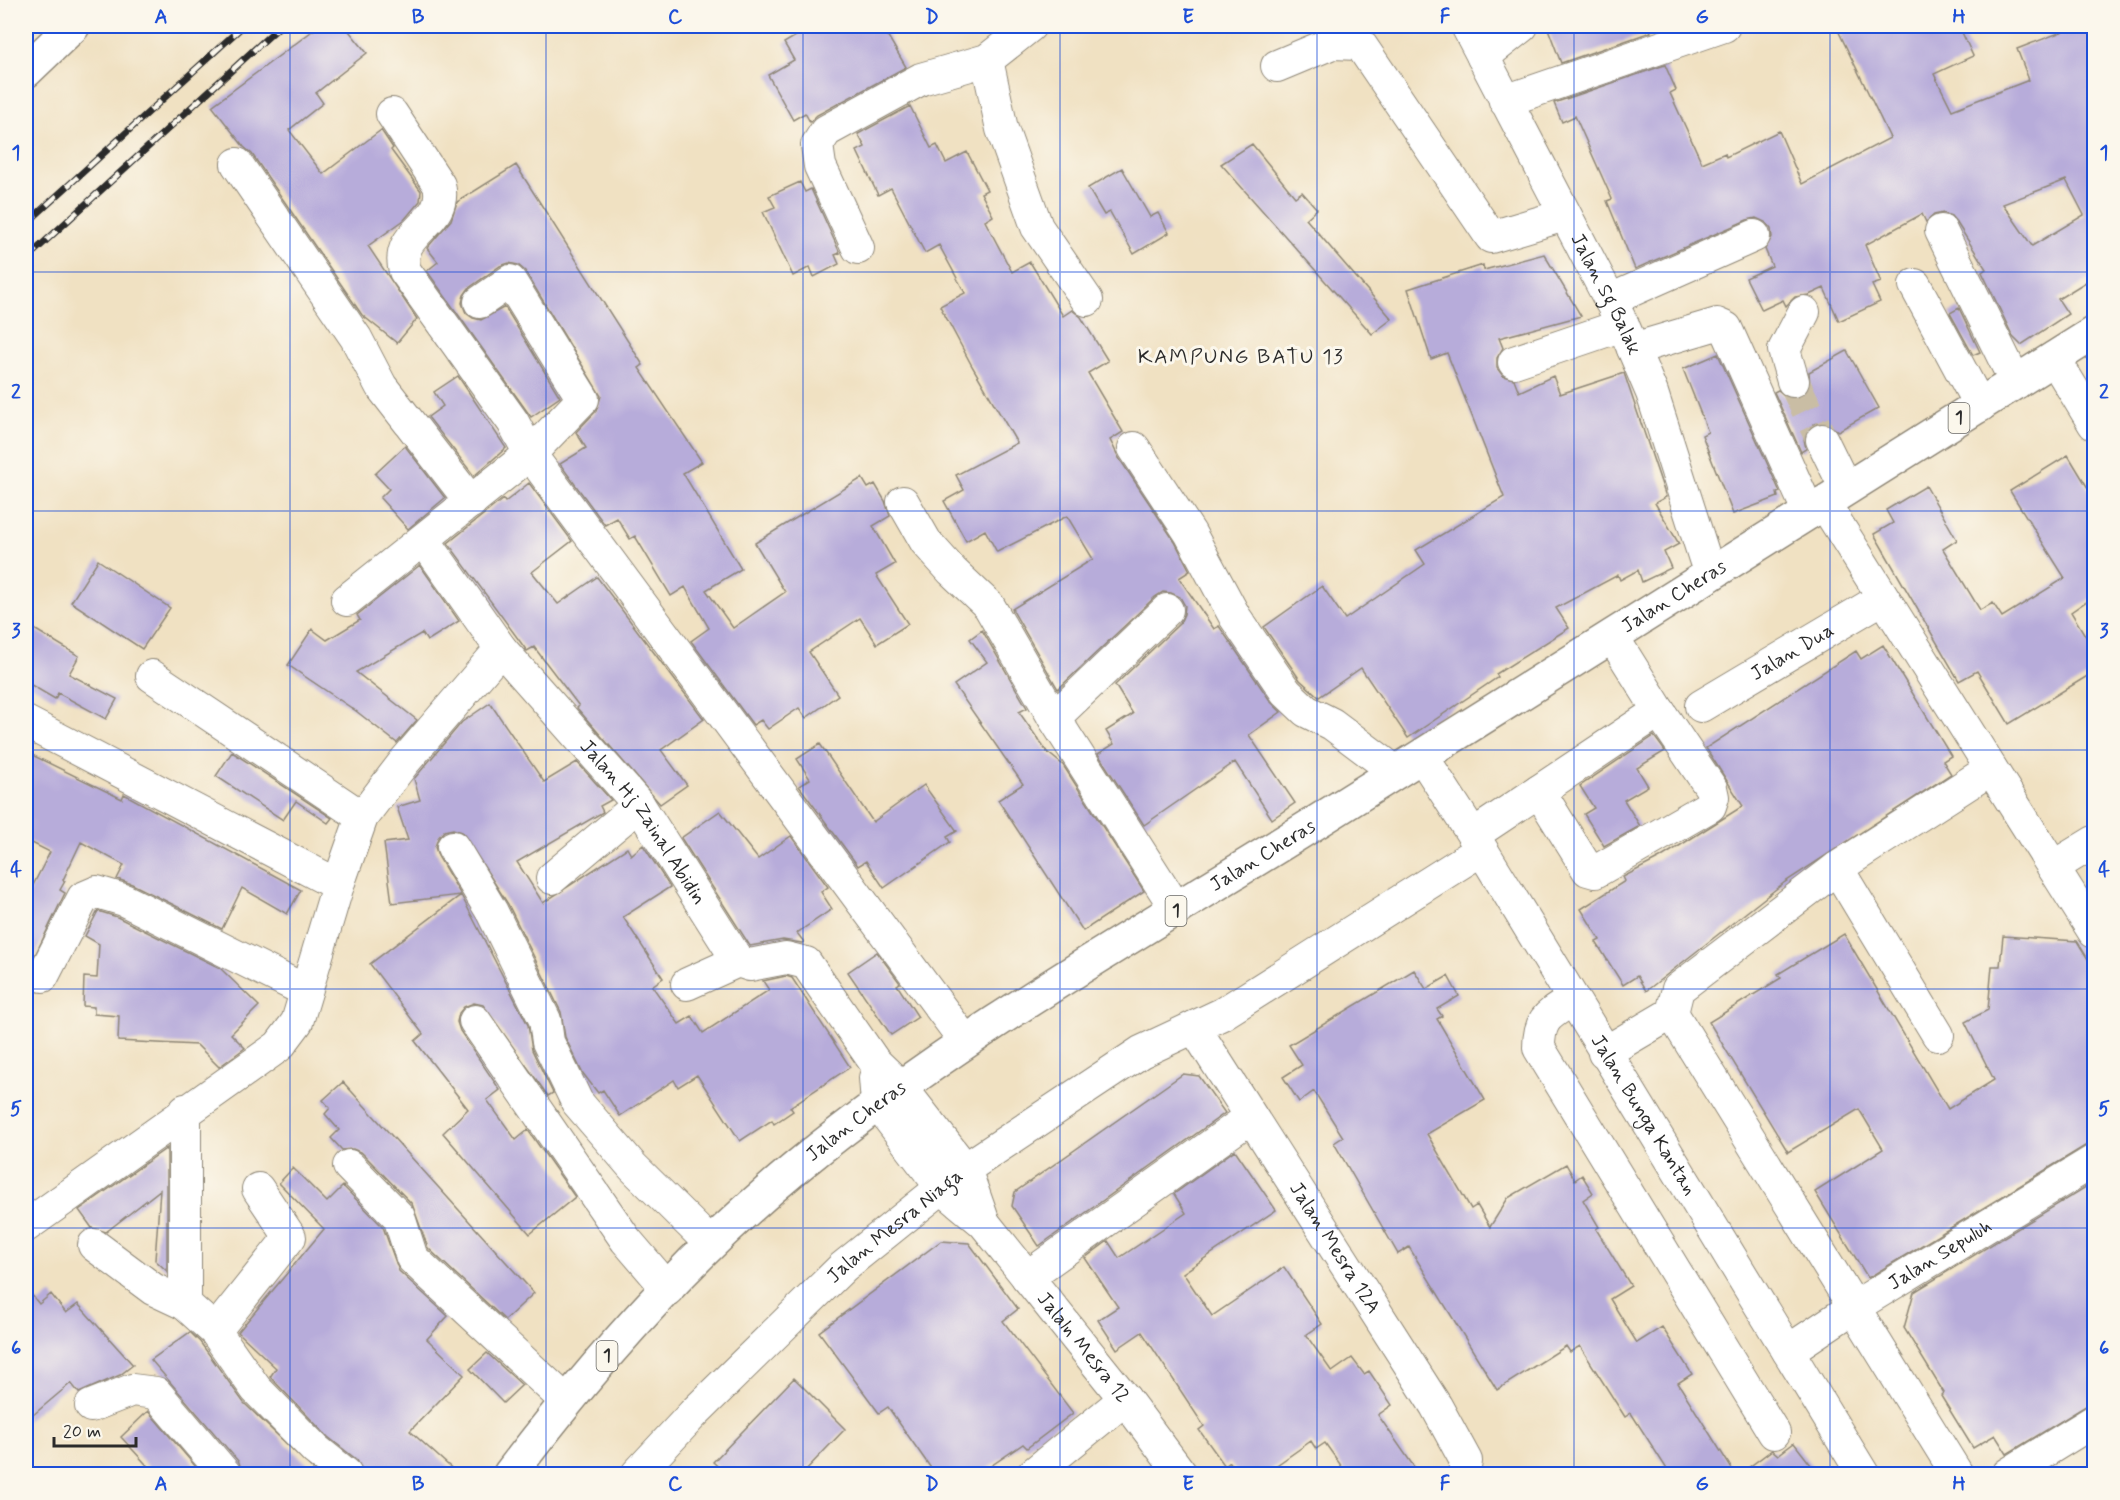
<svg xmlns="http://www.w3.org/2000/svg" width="2120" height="1500" font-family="Mynerve,sans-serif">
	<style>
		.building { fill: #b7acda; fill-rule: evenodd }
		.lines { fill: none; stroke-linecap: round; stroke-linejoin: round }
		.minor-tunnel { stroke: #c9bda4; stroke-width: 32; stroke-dasharray: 32 16; stroke-linecap: butt }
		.minor-casing { stroke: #8e8676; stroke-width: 34 }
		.major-casing { stroke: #8e8676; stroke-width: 36 }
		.highway-casing { stroke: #8e8676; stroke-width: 36 }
		.minor { stroke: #fff; stroke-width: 32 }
		.major { stroke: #fff; stroke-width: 33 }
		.highway { stroke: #fff; stroke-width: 33 }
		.rail-casing { stroke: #2b2b2b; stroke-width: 7 }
		.rail { stroke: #fbf7ec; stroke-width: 4.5; stroke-dasharray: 14; stroke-linecap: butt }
		.grid { fill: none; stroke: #1d4ed8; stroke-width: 1.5; stroke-opacity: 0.55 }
		.labels { text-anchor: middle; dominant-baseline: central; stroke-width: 6; stroke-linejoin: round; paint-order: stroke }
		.shield { fill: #fbf7ec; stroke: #696865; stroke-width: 1.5 }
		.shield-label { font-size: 18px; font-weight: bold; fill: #2b2b2b }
		.street-label { font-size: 20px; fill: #2b2b2b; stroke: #fbf7ec }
		.neighbourhood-label { font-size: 21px; letter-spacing: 1.5px; fill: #2b2b2b; stroke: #fbf7ec }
		.neatline { fill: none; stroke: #1d4ed8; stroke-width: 2 }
		.grid-label { font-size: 20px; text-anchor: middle; font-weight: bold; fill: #1d4ed8 }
	</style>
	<rect width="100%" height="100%" fill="#fbf7ec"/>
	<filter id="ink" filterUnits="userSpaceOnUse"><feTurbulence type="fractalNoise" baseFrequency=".0167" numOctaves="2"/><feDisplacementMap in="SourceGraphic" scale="12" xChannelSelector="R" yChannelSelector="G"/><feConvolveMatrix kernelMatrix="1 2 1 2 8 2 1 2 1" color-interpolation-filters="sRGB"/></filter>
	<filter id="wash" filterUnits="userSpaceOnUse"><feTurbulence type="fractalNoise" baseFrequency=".008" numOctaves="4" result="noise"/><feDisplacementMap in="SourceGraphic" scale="24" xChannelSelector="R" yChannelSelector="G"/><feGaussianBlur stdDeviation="1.35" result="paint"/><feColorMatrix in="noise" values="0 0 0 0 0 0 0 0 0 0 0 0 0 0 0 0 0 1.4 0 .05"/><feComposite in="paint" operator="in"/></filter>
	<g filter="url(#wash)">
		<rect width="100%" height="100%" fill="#f0e1c2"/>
		<g id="blocks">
			<path class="building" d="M319,26H345L367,53L316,93L323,103L289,130L323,174L381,130L393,148L391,150L421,191L420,201L404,220L368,246L417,319L397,343L362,315L252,154L244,147L212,106Z
				M813,26H882L906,67L817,115L810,122L805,113L793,120L768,75L794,60L784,43Z
				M1547,26H1649L1651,32L1561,63Z
				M1836,26H1959L1973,56L1934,74L1952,110L2029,80L2017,49L2077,26H2094V277L2058,299L2068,314L2021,345L2013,337L1982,272L1986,269L1957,223L1951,216L1943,213L1934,215L1926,222L1922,214L1865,245L1881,282L1872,285L1880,302L1839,321L1824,288L1809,295L1795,297L1786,306L1783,300L1762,310L1746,278L1772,266L1765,249L1772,237L1771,229L1765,222L1756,218L1747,220L1635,269L1607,201L1612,199L1575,116L1562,122L1554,103L1665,65L1676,90L1670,93L1702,163L1725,153L1726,157L1779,131L1802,184L1890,138ZM2066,180L2084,215L2032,246L2003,204Z
				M910,106L931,148L937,145L946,163L967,152L987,190L981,193L993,216L985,221L1012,272L1030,262L1063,316L1072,310L1081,317L1108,361L1088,373L1123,432L1110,440L1119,458L1175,542L1190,571L1179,578L1214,629L1219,626L1271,702L1281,712L1249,735L1295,803L1272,819L1235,762L1144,825L1098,754L1114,744L1106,731L1133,714L1115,685L1180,623L1184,614L1185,606L1180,597L1171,593L1163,592L1155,597L1058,689L1012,609L1093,559L1067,516L997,552L985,530L966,541L944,501L964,490L956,475L1017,443L972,366L940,306L965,293L939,245L925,253L891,188L878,195L857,151L865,147L858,134Z
				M1252,144L1295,197L1302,192L1317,209L1306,219L1392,319L1372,334L1221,164Z
				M516,165L643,365L639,368L702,462L683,473L741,569L706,590L733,628L785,592L755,543L862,478L868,488L875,484L885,501L890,516L873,526L895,564L876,575L908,624L877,644L860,618L809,652L838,695L806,718L799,708L768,729L761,720L753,725L691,641L709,628L685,587L671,596L635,536L630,539L617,518L605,525L560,464L586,448L576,432L596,411L601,396L525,271L518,265L509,263L500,266L469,288L464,295L462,303L466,313L473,318L481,320L505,307L560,397L531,417L427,271L438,262L427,248L451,220L457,202Z
				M1122,168L1150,217L1158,213L1169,233L1134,254L1110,212L1104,215L1088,188Z
				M800,182L805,192L811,189L840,253L835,255L839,264L814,277L810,267L793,276L763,212L775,207L769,196Z
				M1544,254L1581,316L1499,338L1503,348L1497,358V368L1503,376L1514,379L1519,392L1553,376L1560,394L1624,373L1666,497L1655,503L1679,544L1664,552L1671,568L1642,582L1638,570L1620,580L1618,575L1556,608L1569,628L1496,674L1498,677L1408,738L1361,668L1319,697L1300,680L1264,627L1322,586L1345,619L1425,564L1416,550L1504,497L1447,353L1431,359L1408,289L1483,265L1484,270Z
				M1959,308L1980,352L1973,355L1950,313Z
				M1847,351L1879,408L1838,431L1824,422L1814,424L1807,430L1804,439L1806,449L1801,452L1774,392L1778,390L1788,398H1799L1806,394L1810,386L1809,372Z
				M1718,354L1780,492L1777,493L1778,497L1733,514L1702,435L1708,432L1683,369Z
				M458,376L506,448L474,476L428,417L443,406L434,392Z
				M405,446L445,498L408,529L380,498L389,489L375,474Z
				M2068,455L2094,498V596L2071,612L2094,650V672L2009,724L1977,671L1959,681L1874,534L1893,523L1886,510L1926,486L1957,540L1943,549L1980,610L1993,603L2002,617L2065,578L2010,491Z
				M529,483L572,541L532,572L558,604L597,577L704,719L661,750L687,785L660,804L577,708L579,706L534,647L527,651L448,543L503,499L505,502Z
				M98,560L170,608L142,649L71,602Z
				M420,565L459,621L427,641L422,633L356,672L417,720L397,743L356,711L288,665L312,629L327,640L360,620L357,615Z
				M26,624L79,656L69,674L117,699L106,719L58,693L55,699L26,682Z
				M982,630L1027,708L1019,712L1047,752L1063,765L1144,891L1083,931L998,800L1023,784L954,685L987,662L970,639Z
				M1883,645L1951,756L1943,761L1951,774L1785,882L1646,991L1637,976L1623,985L1596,942L1600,940L1581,909L1625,881L1623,877L1660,858L1743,806L1706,748L1856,651L1861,659Z
				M490,703L544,782L577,762L611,800L600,806L603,812L517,862L543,903L627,848L631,855L643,845L670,887L623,917L663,978L652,986L679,1024L692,1016L703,1033L769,990L763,981L786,976L792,978L850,1067L790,1107L793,1111L774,1124L772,1120L740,1141L697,1075L678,1087L674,1080L620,1116L603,1090L598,1093L582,1072L565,1037L561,1012L508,904L462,832L453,829L444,831L438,838L435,847L438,856L461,895L392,903L384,843L408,840L397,807L420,800L414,779L462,722Z
				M1654,736L1665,751L1637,768L1648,786L1624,800L1640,826L1604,846L1584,814L1594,808L1580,786Z
				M820,744L873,822L924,785L957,831L947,837L950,842L884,888L866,861L858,866L799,786L810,779L797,759Z
				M26,752L122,799L124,794L301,890L287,914L242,888L222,929L132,884L117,879L124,865L81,842L63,880L65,881L60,890L65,893L26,974V899L50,852L26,840Z
				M232,752L332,818L328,823L296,801L283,820L216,776Z
				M720,811L758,859L791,836L828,887L821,892L832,909L797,933L804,942L802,943L783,940L750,946L681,838Z
				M461,895L528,1025L532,1050L553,1093L548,1096L483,1005L474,1003L464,1007L459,1013L457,1022L460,1031L500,1090L487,1100L516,1140L528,1130L575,1197L530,1234L443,1133L468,1109L415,1041L423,1034L370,964Z
				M98,911L117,917L220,968L259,1006L231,1034L245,1048L219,1067L197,1045L118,1041L119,1016L94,1014V1007L83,1006L84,977L97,978L99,944L85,936Z
				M1844,934L1948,1109L1994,1080L1965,1022L1988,1010L1992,966H2000L2003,936L2077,941L2094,969V1143L2085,1146L1868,1278L1815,1192L1883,1149L1859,1109L1788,1152L1709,1022L1781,978L1778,974Z
				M877,952L900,983L897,985L918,1017L891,1035L848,972Z
				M1414,970L1426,989L1448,976L1459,996L1437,1009L1442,1016L1437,1019L1485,1100L1427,1134L1471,1209L1477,1205L1490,1227L1508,1198L1566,1164L1575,1180L1582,1175L1593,1193L1583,1200L1599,1227L1596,1229L1631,1286L1610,1299L1637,1343L1662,1327L1692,1374L1678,1383L1735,1474H1670L1631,1413L1625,1417L1580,1346L1570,1352L1566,1346L1497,1390L1409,1247L1398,1254L1334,1143L1343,1137L1314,1091L1299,1102L1283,1077L1302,1065L1289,1045Z
				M1183,1074L1199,1076L1225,1113L1039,1246L1012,1206L1015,1192Z
				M343,1082L534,1293L505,1320L428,1248L412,1204L362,1153L353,1149L342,1150L331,1138L339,1130L325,1114L330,1108L323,1100Z
				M167,1148V1271L155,1260L160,1190L106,1232L92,1228L79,1210Z
				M1235,1150L1276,1210L1183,1273L1212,1316L1284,1267L1322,1324L1306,1335L1332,1372L1352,1358L1364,1374L1369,1371L1392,1405L1378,1415L1419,1474H1347L1325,1443L1316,1449L1311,1441L1264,1474H1238L1230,1462L1225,1466L1199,1430L1204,1426L1142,1332L1117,1349L1098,1320L1118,1307L1085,1258L1108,1241L1119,1258L1186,1213L1174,1194Z
				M293,1168L327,1202L343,1186L383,1227L399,1271L448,1316L427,1339L464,1375L410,1431L458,1474H364L357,1460L328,1437L270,1377L276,1368L238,1332L324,1229L279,1183Z
				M2094,1182V1401L2007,1454L1995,1435L1973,1448L1941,1396L1944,1393L1904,1328L1914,1292Z
				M941,1241L969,1243L1018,1309L1003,1321L1073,1413L1027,1448L1023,1444L979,1474H935L888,1407L879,1413L819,1332Z
				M26,1288L39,1304L51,1294L66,1313L78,1304L133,1365L120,1375L79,1393L71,1383L26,1421Z
				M190,1332L200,1342L244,1403L318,1474H242L239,1462L151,1360Z
				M487,1353L522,1385L503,1403L470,1369Z
				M794,1378L845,1429L802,1474H726L713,1462Z
				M148,1411L202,1474H155L121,1437Z
				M1794,1443L1818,1474H1740L1772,1450L1778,1455Z"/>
		</g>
	</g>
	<g filter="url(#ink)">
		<use href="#blocks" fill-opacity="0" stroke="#8e8676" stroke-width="1.5"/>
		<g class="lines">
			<path class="minor-tunnel" d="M1793,381L1822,440"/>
			<defs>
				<g id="minor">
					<path id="s1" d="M1467,26L1623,325L1652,393L1710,575"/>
					<path d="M1483,57L1522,26"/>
					<path d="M987,60L1002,129L1037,227L1087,300"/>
					<path d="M1277,66L1332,43L1360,44L1491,237L1565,215"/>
					<path d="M1505,101L1724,26"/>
					<path d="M392,114L439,185C449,225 393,230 405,271L513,422L530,454L965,1041"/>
					<path d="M237,164L356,338L381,386L471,502"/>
					<path d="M1941,231L2016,383"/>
					<path d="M858,248L820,166L817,145L826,131L921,79L987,60L1030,26"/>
					<path d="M1915,285L1980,406"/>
					<path d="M1610,300L1754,236"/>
					<path d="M1633,349L1717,324L1726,328L1809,513"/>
					<path d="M2054,358L2094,424"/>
					<path d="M1514,362L1623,325"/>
					<path d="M1793,381L1784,350L1804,312"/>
					<path d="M1822,440L1846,489"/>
					<path d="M1134,448L1190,533L1235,617L1286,692L1306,711L1332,724L1396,772"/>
					<path d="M903,502L926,542L952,571L989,606L1054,718"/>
					<path d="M1824,503L2094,932"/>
					<path id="s2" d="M424,540L501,649L639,805L738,961L750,965L786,958L806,963L874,1061L901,1087L965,1169L984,1223"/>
					<path d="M347,600L530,454L583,399L510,281L480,302"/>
					<path d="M1167,610L1054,718L1177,910"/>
					<path d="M152,676L362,817"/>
					<path id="s3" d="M1701,706L1883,598"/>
					<path d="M26,722L338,885"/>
					<path id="s4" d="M1422,756L1473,835L1863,1474"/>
					<path d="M1539,791L1588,870L1595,872L1710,806L1713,797L1711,788L1659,711"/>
					<path d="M1473,835L1659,711L1612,636"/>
					<path d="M453,847L492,912L545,1020L548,1042L577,1102L633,1167L710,1243"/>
					<path d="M2053,867L2094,842"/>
					<path d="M1837,868L1938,1035"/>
					<path d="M552,878L639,805"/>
					<path d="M43,976L83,898L97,892L124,900L306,991"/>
					<path d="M687,984L738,961"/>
					<path d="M1572,1000C1549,1015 1539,1017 1539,1048L1774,1433"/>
					<path d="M1672,1013L1957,1474"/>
					<path d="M475,1021L626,1240L668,1289"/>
					<path id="s5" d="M1194,1027L1436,1406L1466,1461L1464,1474"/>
					<path d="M1604,1053L1672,1013L1678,989L1837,868L1991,769"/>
					<path id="s6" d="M875,1078L877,1103L942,1188L984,1223L1125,1399L1181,1474"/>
					<path d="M185,1110V1304"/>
					<path d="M349,1166L399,1217L412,1258L566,1401"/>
					<path d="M26,1226L279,1046L297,1022L338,885L362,817L405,761L501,649"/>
					<path d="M94,1245L153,1289L185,1304L215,1331L256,1389L316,1450L346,1474"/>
					<path d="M1027,1277L1251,1117"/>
					<path d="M215,1331L290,1237L258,1189"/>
					<path id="s7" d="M1788,1351L1854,1307L2094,1161"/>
					<path d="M91,1406L132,1390L156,1393L225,1474"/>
					<path id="s8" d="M637,1474L693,1414L843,1267L965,1169L1141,1052L1222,1014L1481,850"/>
					<path d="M1033,1474L1125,1399"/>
					<path d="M2008,1474L2094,1421"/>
				</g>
				<g id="major">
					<path id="s9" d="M510,1474C595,1362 690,1254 799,1165C967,1027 1159,922 1342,806C1592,647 1843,490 2094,333"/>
				</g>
				<path id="highway" d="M26,71L73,26"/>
			</defs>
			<use href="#minor" class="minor-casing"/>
			<use href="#major" class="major-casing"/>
			<use href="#highway" class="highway-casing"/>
			<use href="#minor" class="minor"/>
			<use href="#major" class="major"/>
			<use href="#highway" class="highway"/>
			<defs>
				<path id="rail" d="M26,224L243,26
					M26,259L280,26"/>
			</defs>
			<use href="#rail" class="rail-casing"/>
			<use href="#rail" class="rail"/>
		</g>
	</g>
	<path class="grid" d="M290,26V1474M546,26V1474M803,26V1474M1060,26V1474M1317,26V1474M1574,26V1474M1830,26V1474M26,272H2094M26,511H2094M26,750H2094M26,989H2094M26,1228H2094"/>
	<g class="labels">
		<g class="shield">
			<rect x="1948.5" y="403" width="21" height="30" rx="4.5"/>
			<rect x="1165.5" y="896" width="21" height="30" rx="4.5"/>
			<rect x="596.5" y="1341" width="21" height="30" rx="4.5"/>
		</g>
		<g class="shield-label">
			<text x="1959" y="418">1</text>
			<text x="1176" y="911">1</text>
			<text x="607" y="1356">1</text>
		</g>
		<g class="street-label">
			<text stroke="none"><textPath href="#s1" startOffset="302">Jalan Sg Balak</textPath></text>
			<text stroke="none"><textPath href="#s9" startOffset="1468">Jalan Cheras</textPath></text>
			<text stroke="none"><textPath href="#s3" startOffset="106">Jalan Dua</textPath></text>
			<text stroke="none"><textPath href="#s2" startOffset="358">Jalan Hj Zainal Abidin</textPath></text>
			<text stroke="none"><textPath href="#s9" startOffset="982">Jalan Cheras</textPath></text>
			<text stroke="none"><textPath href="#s4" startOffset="422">Jalan Bunga Kantan</textPath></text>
			<text stroke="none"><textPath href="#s9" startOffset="496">Jalan Cheras</textPath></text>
			<text stroke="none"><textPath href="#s8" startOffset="358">Jalan Mesra Niaga</textPath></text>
			<text stroke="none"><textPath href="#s5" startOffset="262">Jalan Mesra 12A</textPath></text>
			<text stroke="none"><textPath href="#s7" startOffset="180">Jalan Sepuluh</textPath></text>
			<text stroke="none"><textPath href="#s6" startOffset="346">Jalaln Mesra 12</textPath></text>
		</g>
		<g class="neighbourhood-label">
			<text x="1241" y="357">KAMPUNG BATU 13</text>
		</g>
	</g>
	<rect width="2120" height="1500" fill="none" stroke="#fbf7ec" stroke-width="66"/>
	<path d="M54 1437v9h82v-9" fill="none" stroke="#2b2b2b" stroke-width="3"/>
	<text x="63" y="1437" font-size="18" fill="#2b2b2b" stroke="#fbf7ec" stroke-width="4.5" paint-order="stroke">20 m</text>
	<rect x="33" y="33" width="2054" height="1434" class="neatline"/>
	<g class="grid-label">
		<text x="161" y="23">A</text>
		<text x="418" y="23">B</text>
		<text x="675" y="23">C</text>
		<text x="932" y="23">D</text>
		<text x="1188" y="23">E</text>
		<text x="1445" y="23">F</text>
		<text x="1702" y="23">G</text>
		<text x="1959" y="23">H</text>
		<text x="16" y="159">1</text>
		<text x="2104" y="159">1</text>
		<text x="16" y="398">2</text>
		<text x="2104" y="398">2</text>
		<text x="16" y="637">3</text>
		<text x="2104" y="637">3</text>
		<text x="16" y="876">4</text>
		<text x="2104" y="876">4</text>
		<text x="16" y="1115">5</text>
		<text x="2104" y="1115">5</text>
		<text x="16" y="1354">6</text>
		<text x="2104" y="1354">6</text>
		<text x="161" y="1490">A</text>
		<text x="418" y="1490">B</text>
		<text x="675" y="1490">C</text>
		<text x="932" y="1490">D</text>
		<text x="1188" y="1490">E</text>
		<text x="1445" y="1490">F</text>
		<text x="1702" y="1490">G</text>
		<text x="1959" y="1490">H</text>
	</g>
</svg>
